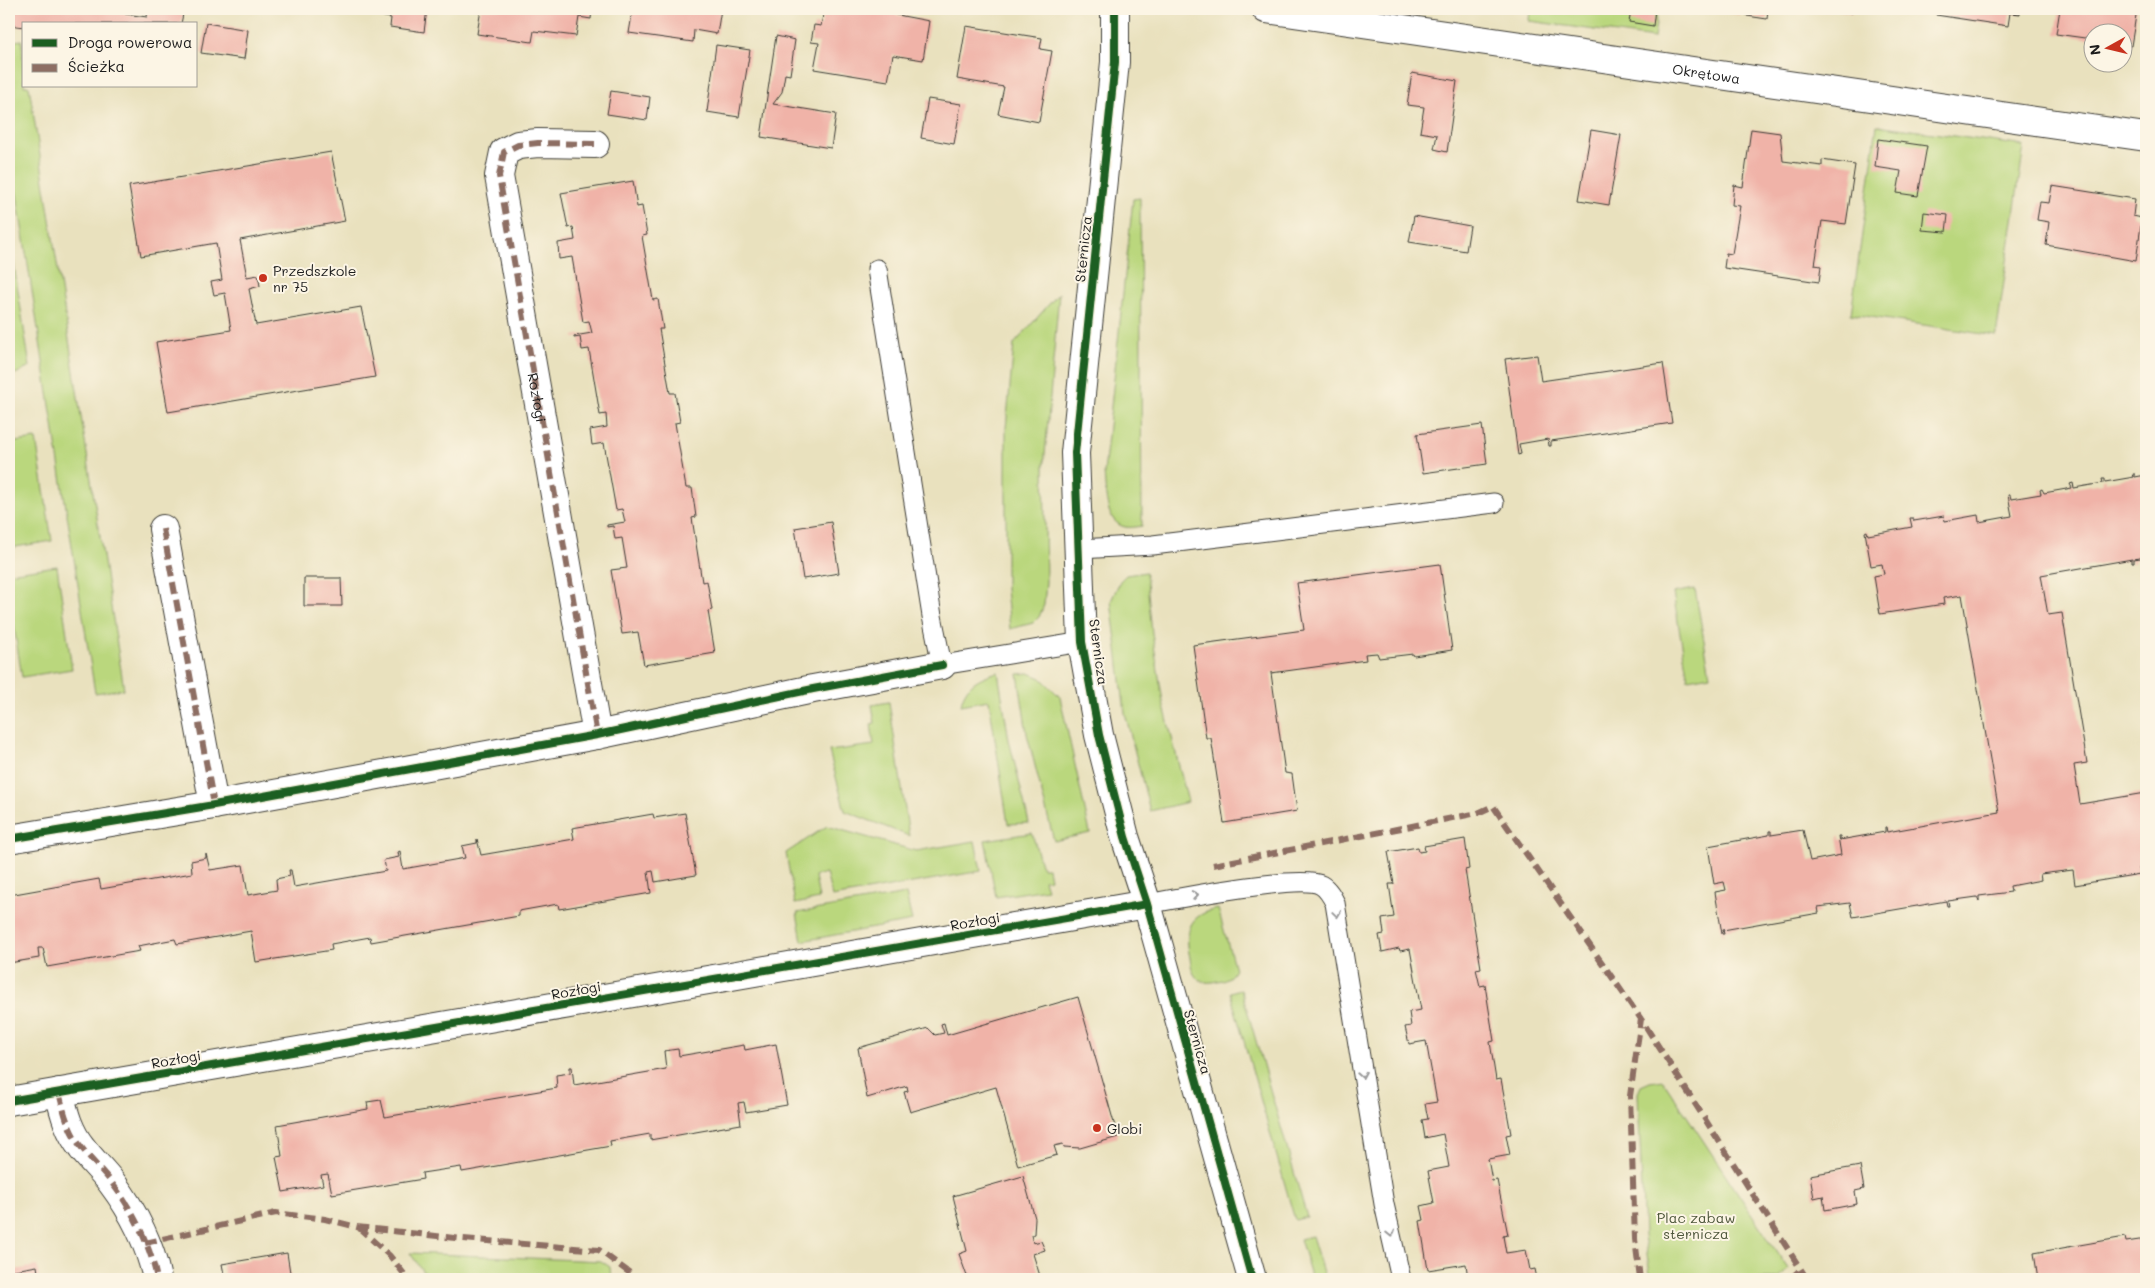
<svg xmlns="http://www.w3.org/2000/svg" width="2155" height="1288" font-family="Mali,sans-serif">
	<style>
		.green { fill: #bad77d; stroke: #6b7a4c }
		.building { fill: #f0b3a8 }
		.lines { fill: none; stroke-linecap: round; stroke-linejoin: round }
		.service-casing { stroke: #3b3a34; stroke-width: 21 }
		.minor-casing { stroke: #3b3a34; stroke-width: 30 }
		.service { stroke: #fff; stroke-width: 19 }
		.minor { stroke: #fff; stroke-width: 28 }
		.quiet { stroke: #8d6e63; stroke-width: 6; stroke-dasharray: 12 6; stroke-linecap: butt }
		.cycleway-casing { stroke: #fcf5e5; stroke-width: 11 }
		.cycleway { stroke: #1b5e20; stroke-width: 8 }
		.oneway { stroke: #999 }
		.poi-dot { fill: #c8321e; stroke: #fcf5e5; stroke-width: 2 }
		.labels { text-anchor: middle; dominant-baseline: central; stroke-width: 4; stroke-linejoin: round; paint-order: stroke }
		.street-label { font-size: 14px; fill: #1c1c1c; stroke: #fcf5e5 }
		.poi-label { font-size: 14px; fill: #1c1c1c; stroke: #fcf5e5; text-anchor: start }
		.park-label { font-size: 14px; fill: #4b5439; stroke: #fcf5e5 }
	</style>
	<rect width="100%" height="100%" fill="#fcf5e5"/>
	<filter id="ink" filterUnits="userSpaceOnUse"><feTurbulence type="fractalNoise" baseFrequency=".02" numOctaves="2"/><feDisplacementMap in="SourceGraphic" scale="10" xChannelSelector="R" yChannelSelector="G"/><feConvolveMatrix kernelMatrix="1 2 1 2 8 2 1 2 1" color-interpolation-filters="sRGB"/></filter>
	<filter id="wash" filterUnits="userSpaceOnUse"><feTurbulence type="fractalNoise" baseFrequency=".0096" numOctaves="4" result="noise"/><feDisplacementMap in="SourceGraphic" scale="20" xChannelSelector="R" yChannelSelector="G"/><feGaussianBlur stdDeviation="1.12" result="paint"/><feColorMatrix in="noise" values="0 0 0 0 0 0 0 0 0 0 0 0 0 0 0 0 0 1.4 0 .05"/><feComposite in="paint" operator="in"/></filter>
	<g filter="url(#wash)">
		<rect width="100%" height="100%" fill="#e9e1be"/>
		<path class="green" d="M1530,9H1658L1654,38L1529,21Z
			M22,40L24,86H29L124,689L95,693L9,144V42Z
			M1877,125L2024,146L1996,336L1851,314Z
			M1140,198L1142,526C1137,527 1130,528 1125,527C1104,522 1106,490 1104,473L1133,199Z
			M9,233L30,367L9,377Z
			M1059,293L1044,466L1046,582L1044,605L1039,617L1033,623L1010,629L1006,589V428L1014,344Z
			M36,439L52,541L9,548V443Z
			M57,566L72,669L22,677L9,594V573Z
			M1146,572L1152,633L1163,702L1188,802L1150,811L1125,713L1111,601L1120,581L1126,575Z
			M1695,589L1710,675L1688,679L1673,593Z
			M998,672L1009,740L1029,823L1008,824L989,700L961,705C964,685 979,677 998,672Z
			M1029,673L1041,678L1060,697L1090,833L1054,841L1027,734L1018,674Z
			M889,702L909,836L845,811L829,751L874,745L871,724L875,723L872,705Z
			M827,826L916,851L975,841L981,871L832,897L826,873L815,876L819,899L795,904L786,853Z
			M1032,833L1042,868H1048L1050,879L1044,880L1047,889L996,897L985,840Z
			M906,894L912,921L802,941L797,913Z
			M1218,909L1235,969C1232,977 1225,980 1217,981C1210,983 1204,983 1198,979C1192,974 1191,965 1190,958C1184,931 1189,914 1218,909Z
			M1241,989L1307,1217L1295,1220L1230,992Z
			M1663,1080L1788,1269L1779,1279H1651L1644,1236L1638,1093L1641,1086L1650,1082Z
			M1312,1236L1325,1279H1312L1300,1239Z
			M410,1253L601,1261L610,1267L611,1279H428Z"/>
		<g id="blocks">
			<path class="building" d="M9,9H126L125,14L147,17L148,9H184L181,24H24V27L9,25Z
				M339,9H427L424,32L390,27L391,18Z
				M481,9H592L591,19L579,17L576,36L534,31L532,42L477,34Z
				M633,9H721L717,34L694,30L693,42L629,33Z
				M824,9H866L929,21L923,60L893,55L888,81L814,69L819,43L811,42L814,25L821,26Z
				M1631,9H1655L1653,26L1629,22Z
				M1705,9H1741L1740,15Z
				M1748,9H1768L1767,19L1747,16Z
				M1833,9H1853L1852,13Z
				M1937,9H2020V14L2010,13L2008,26L1936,15Z
				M2060,9H2137L2131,46L2122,44V32H2092V39L2056,34Z
				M206,23L248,30L244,59L201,53Z
				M966,26L1042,38L1040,49L1052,51L1039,122L998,114L1004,87L957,79Z
				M776,36L795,40L790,75L785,74L782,92L773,104L836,114L831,148L761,137Z
				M716,45L750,50L739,117L707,112Z
				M1412,73L1457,81L1447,152L1434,149L1437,135L1420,132L1424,107L1407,105Z
				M611,91L650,97L647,120L607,114Z
				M928,99L961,104L954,144L921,138Z
				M1751,129L1780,133L1783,161L1822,166V160L1855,165L1846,224L1822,221L1815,265L1821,266L1819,282L1724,268L1726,253L1732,254L1740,206L1732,205L1734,185L1743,187Z
				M1591,130L1621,135L1609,205L1579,200Z
				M1878,139L1927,146L1918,196L1897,193L1901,171L1875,167Z
				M331,152L345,221L240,240L247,277L258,275L260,286L249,289L256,325L361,307L375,377L168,412L156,342L231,330L225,293L214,295L211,282L222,280L216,243L141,256L129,186Z
				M633,181L637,207L642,206L647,235L642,236L653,300L658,299L663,329H659L670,393H675L680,422L675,423L686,488H692L696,517L692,518L702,582L707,581L712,610L708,611L715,653L644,665L638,632L622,634L611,570L627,568L622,538L615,539L613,526L607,527V525L625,522L622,509L616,510L604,443L592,445L590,430L607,427L606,414L600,415L589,349L582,350L580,337L574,338V336L592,333L589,321L583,322L572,257L559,259L558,243L575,240L573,227L568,228L561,193Z
				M2052,186L2135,199L2133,216L2142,218L2136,261L2046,245L2049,222L2037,220L2040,202L2049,203Z
				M1924,212L1948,215L1946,232L1922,230Z
				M1414,216L1470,226L1466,251L1409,242Z
				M1537,355L1541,381L1663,363L1672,423L1551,441V446H1549L1548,439L1519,444L1521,454L1518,455L1505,359Z
				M1482,425L1487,464L1423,473L1417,434Z
				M2133,474H2135V477L2146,475V557L2134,559V563H2132V559L2041,575L2048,615L2062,613L2087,763L2074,765L2080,804L2146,793V867L2139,868L2140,874L2075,885L2073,870L2040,874L2041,880L2010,886L2011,892L1979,896V902L1977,897L1948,901L1949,906H1947L1946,901L1853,917L1850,903L1818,907L1819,913L1723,930L1724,934H1722L1715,892L1726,890L1724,882L1714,884L1708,846L1769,835V831H1771V835L1803,830L1810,861L1841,855L1838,836H1840V840L1885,832V827H1886L1887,832L1999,812L1962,595L1943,598L1944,604L1880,614L1874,576L1884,574L1882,564L1871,566L1865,532L1867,531L1868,535L1912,527L1910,518H1913L1914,521L1944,516L1945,521L1978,515L1979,522L2012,516L2008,495H2010L2011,499L2041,494L2040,490L2042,489L2044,493L2072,488L2070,484L2073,483L2074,488L2103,483L2102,479H2105V482L2134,477Z
				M831,522L839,573L803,579L795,528Z
				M1440,564L1452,650L1414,656L1413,654L1379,658L1377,653L1365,654L1366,660L1271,673L1285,773L1292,774L1297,811L1224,823L1211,738H1206L1193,645L1304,630L1297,583Z
				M304,578H341L342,606H304Z
				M685,813L696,875L655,882L653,871L648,872L651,893L559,909L558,904L519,911V916L371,942L370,937L331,944L332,950L256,962L251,931L177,944L175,939L138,946L140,951L47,967L43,948H38L39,958L9,963V895L99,879L101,889L192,873L191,861L206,858V854L210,870L243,865L248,895L277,890L276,879L290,876L289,870H291L294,887L386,871L384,860L399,857L398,852L400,851L403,869L465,858L462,846L477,843V839L481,855L574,839L572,828L653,814L654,818Z
				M1465,839L1469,869L1465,870L1481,968L1476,969L1480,986L1485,985L1494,1041L1490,1042L1496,1080L1501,1079L1511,1134L1506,1135L1510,1155L1488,1159L1492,1181L1497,1180L1508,1235L1503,1236L1506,1253L1526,1250L1530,1270L1535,1269L1537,1279H1468L1466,1264L1428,1270L1420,1221L1424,1220L1421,1206L1434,1203L1428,1171L1449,1167L1443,1134L1425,1138L1422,1120L1428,1119L1425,1104L1437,1102L1426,1041L1409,1044L1405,1027L1411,1026L1409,1012L1421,1010L1410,949L1400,951L1399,948L1382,952L1379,935L1384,934L1382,919L1394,917L1389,884H1394L1388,852L1418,847L1419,852L1425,851L1424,846Z
				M1078,997L1118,1137L1080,1148L1064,1147L1063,1144L1054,1146L1057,1155L1018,1166L996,1087L910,1112L904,1092L908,1091L907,1086L867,1098L858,1048L928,1028L935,1035L944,1033L941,1024L944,1023L947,1035Z
				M776,1044L787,1105L746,1112L744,1102L738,1103L741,1124L650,1140V1134L610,1141L611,1146L462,1172L461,1167L422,1173L423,1179L332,1194L328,1174L321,1175L323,1185L283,1192L276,1157L282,1156L277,1125L368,1109L367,1102L381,1100L385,1117L557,1088L556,1075L570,1073V1067H572L574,1085L666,1069L664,1051L678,1049L679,1056L744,1045L745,1050Z
				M1860,1166L1864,1189L1855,1191L1857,1204L1825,1210L1823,1196L1814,1198L1810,1175Z
				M1023,1176L1035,1218L1034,1234L1031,1235L1033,1243L1041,1241L1045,1250L1033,1254L1041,1279H968L959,1254L967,1251L953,1196Z
				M2125,1237L2126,1242L2146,1239V1279H2038L2034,1253Z
				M287,1253L291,1279H225L222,1264Z
				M37,1266L39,1279H9V1271Z"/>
		</g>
	</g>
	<g filter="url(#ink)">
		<use href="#blocks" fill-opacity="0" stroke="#3b3a34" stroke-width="1"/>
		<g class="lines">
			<defs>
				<path id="service" d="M877,269L932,616L942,665L1082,642
					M1079,549L1153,545L1494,503
					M1147,904C1175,899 1302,874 1321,885C1328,889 1332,897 1335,903L1384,1204L1401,1279"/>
				<g id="minor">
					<path d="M1115,9V62L1075,453L1082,642L1099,735L1125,837L1147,904L1252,1279"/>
					<path id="s1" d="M1266,9L2146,137"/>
					<path id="s2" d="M595,144L538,143L518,145L504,152L499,176L597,735"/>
					<path d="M163,529L214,805"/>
					<path d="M9,839L214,805L597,735L813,689L942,665"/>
					<path d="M59,1092C64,1113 69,1132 82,1148C91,1160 103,1171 112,1183C133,1211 150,1244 157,1279"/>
					<path d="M9,1101L1147,904"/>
				</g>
			</defs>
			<use href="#service" class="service-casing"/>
			<use href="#minor" class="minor-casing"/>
			<use href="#service" class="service"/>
			<use href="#minor" class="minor"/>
			<path class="quiet" d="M595,144L538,143L518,145L504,152L499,176L597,735
				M163,529L214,805
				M1213,865L1478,813L1493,806L1641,1019
				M59,1092C64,1113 69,1132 82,1148C91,1160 103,1171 112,1183C133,1211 150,1244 157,1279
				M358,1227L390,1256L408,1279
				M145,1243L276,1213L325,1219L357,1227L463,1239L599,1250L638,1279
				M1640,1279L1635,1239L1630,1096L1641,1019L1807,1279
				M1790,1279L1801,1269"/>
			<defs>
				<path id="cycleway" d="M1115,9V62L1075,453L1082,642L1099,735L1125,837L1147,904L1252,1279
					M9,839L214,805L597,735L813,689L942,665
					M9,1101L1147,904"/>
			</defs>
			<use href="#cycleway" class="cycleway-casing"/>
			<use href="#cycleway" class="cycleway"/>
		</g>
		<defs><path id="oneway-chevron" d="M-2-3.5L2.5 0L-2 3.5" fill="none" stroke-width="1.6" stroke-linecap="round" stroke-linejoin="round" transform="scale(1.25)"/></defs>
		<g class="oneway">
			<use href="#oneway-chevron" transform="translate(1195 895) rotate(-10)"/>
			<use href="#oneway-chevron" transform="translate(1337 914) rotate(82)"/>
			<use href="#oneway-chevron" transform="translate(1362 1075) rotate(80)"/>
			<use href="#oneway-chevron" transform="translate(1391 1234) rotate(77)"/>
		</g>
	</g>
	<g class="poi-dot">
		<circle cx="263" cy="278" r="5"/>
		<circle cx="1097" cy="1128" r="5"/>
	</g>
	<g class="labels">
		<g class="street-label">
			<text stroke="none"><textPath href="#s1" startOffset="445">Okrętowa</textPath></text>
			<text transform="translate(1083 249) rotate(-84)">Sternicza</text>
			<text stroke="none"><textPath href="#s2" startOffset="342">Rozłogi</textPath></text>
			<text transform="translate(1099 652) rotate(82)">Sternicza</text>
			<text transform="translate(975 921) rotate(-10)">Rozłogi</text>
			<text transform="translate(576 990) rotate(-10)">Rozłogi</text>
			<text transform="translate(1198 1042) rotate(74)">Sternicza</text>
			<text transform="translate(176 1059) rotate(-10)">Rozłogi</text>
		</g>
		<g class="poi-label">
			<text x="273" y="270">Przedszkole<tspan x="273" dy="16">nr 75</tspan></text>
			<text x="1107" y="1128">Globi</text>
		</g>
		<g class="park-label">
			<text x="1696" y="1217">Plac zabaw<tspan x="1696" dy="16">sternicza</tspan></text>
		</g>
	</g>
	<rect width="2155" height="1288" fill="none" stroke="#fcf5e5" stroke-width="30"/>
	<rect x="22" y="22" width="175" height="65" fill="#fcf5e5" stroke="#a29e95"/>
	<rect x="32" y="39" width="25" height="8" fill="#1b5e20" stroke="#a29e95"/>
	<text x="68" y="48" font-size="15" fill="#1c1c1c">Droga rowerowa</text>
	<rect x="32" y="64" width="25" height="8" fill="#8d6e63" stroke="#a29e95"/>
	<text x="68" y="72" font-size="15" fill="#1c1c1c">Ścieżka</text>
	<g transform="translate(2108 48) rotate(262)"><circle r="24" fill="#fcf5e5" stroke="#a29e95"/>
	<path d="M0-4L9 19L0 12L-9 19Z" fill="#c8321e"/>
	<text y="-8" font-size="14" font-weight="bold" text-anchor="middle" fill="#1c1c1c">N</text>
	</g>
</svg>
